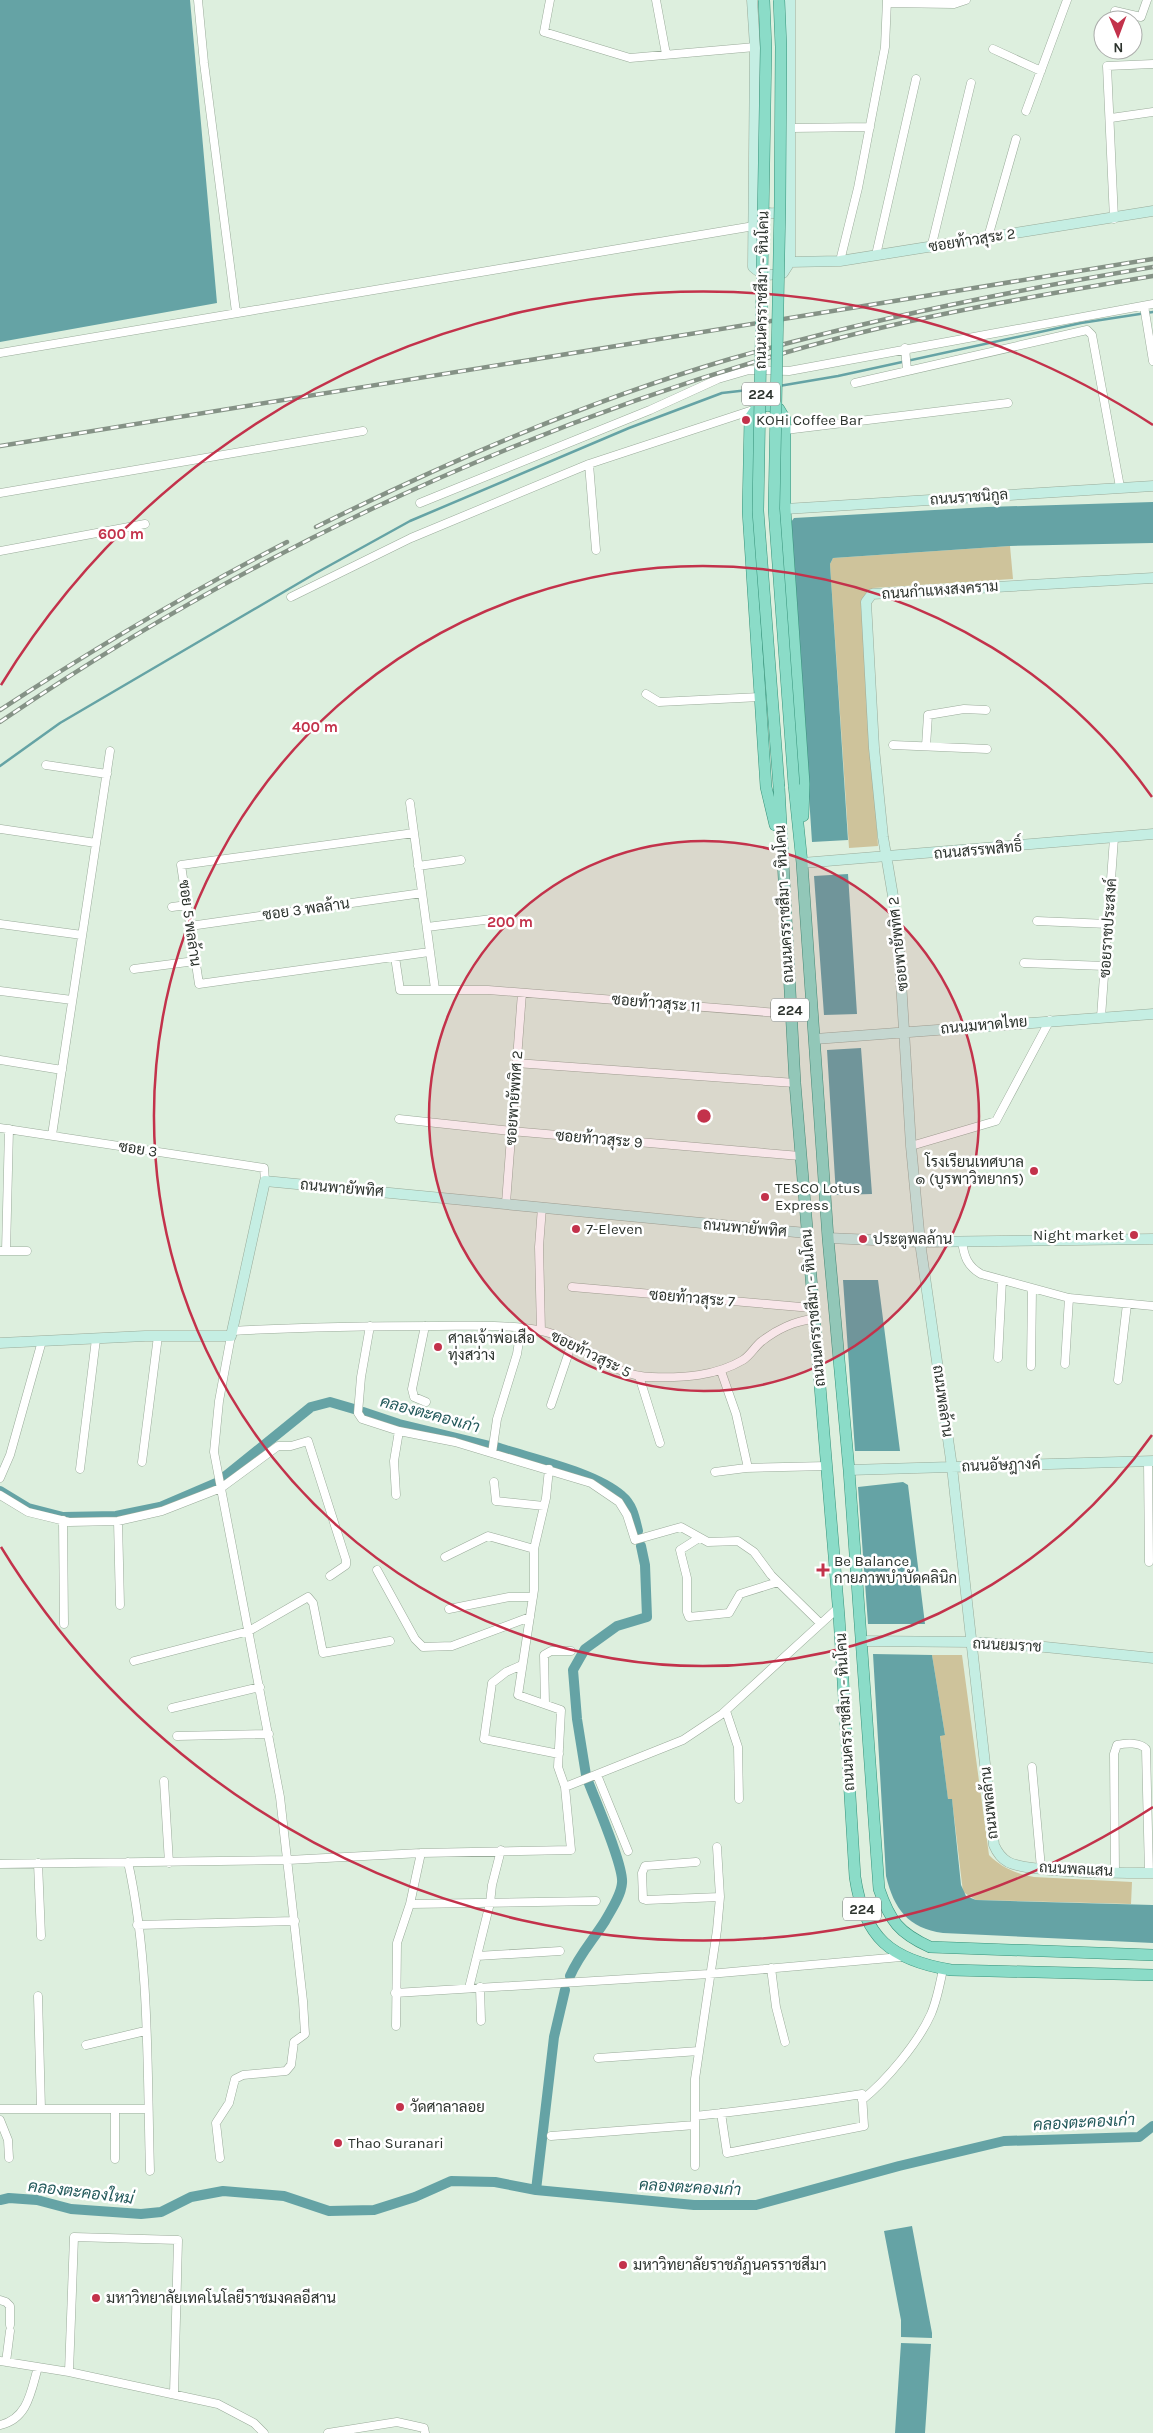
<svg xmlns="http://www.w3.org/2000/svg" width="1153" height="2433" font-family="Karla,Sarabun,sans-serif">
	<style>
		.green { fill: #cec39b }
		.water { fill: #65a3a5 }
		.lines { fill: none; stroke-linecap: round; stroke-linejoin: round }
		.stream { stroke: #65a3a5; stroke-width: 2.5 }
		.canal { stroke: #65a3a5; stroke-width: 10 }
		.street-casing { stroke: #9aab9a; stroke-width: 9 }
		.secondary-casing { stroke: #9aab9a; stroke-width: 11 }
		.primary-casing { stroke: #37927a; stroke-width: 12 }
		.street { stroke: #fff; stroke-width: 8 }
		.secondary { stroke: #c5eee3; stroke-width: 10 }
		.primary { stroke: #8bdcc8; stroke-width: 11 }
		.rail-casing { stroke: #859286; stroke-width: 4.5 }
		.rail { stroke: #fff; stroke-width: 2.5; stroke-dasharray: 8; stroke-linecap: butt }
		.primary-bridge-casing { stroke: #37927a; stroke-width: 12; stroke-linecap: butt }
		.primary-bridge { stroke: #8bdcc8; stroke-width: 11 }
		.ring { fill: none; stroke: #c3324b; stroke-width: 2.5 }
		.poi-dot { fill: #c3324b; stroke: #fff; stroke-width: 2 }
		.labels { text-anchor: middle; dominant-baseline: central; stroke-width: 5; stroke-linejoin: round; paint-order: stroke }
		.shield { fill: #fff; stroke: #6b706c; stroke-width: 1 }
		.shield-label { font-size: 14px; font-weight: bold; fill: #2c332d }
		.street-label { font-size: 15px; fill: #2c332d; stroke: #fff }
		.poi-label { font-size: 15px; fill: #2c332d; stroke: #fff; text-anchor: start }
		.water-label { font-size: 16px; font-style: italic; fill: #23595b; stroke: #fff }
		.centre { fill: #c3324b; stroke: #fff; stroke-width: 2.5 }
		.ring-label { font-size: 15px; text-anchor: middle; font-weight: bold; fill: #c3324b; stroke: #fff; stroke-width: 5; stroke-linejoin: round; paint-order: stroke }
	</style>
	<rect width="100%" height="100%" fill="#ddefde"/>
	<path class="green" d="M1010,546L1013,579L873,588L866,593L863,602L878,846L849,848L830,564L833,558Z
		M932,1655H962L989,1855C1002,1868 1017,1874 1034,1877L1132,1882L1131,1904L976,1900L963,1892L952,1800H948L940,1735H945Z"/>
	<path class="water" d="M0,0H190L217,303L0,342Z
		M1153,502V543L1010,546L833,558L830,564L848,840L812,842L791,522L794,518L987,507Z
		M848,874L857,1014L824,1015L814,876Z
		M861,1048L872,1194L836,1195L827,1050Z
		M843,1280H878L900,1451H855Z
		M903,1482L908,1485L925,1624H868L858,1487Z
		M873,1654L932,1655L945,1735L940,1736L948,1799H952L961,1885L966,1896L976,1900L1153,1905V1943L943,1933C908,1928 894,1909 886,1876Z
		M912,2226L932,2333V2338L901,2337V2320L884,2231Z
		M901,2343L931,2344L925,2433H895Z"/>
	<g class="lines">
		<path class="stream" d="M779,386L838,376L1081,323L1153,312
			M0,766L60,723L316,573L410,521L629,428L722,393L757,389"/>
		<path class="canal" d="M363,1412L399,1424L490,1446
			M496,1447C532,1459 595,1472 622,1496C633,1505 635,1519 638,1531
			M222,1479L311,1407L330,1402L354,1409
			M0,1491L28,1508L63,1517L116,1516L160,1507L216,1483
			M586,1775L577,1719L573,1670L585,1649L617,1626L647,1617L645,1565L641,1546
			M570,1976C579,1955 593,1940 605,1921C611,1910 621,1896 622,1883C624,1866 595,1800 588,1781
			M536,2190L554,2037L565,1990
			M0,2200L9,2198L37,2200L71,2209L141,2214L161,2212L191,2197L223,2191L284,2196L329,2211L374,2210L415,2197L451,2181L495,2182L536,2190L694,2205H756L899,2166L1004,2141L1139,2137L1153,2126"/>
		<defs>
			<path id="street" d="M198,0L204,63L236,312
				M550,0L544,32L630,58L755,47
				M656,0L666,54
				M887,3L954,4L966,0
				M1115,11L1141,17L1147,0
				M993,49L1041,71
				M1026,111L1067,0
				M1111,118L1153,112
				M791,128L870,127
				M1114,219L1107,66L1153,64
				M988,237L1016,139
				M931,248L971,83
				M876,255L916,79
				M840,261L858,188L885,47L887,0
				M1144,306L1153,361
				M905,348L907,370
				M0,353L754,226
				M855,383L1087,330L1092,335L1120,487
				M785,430L1008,403
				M589,464L596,550
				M0,493L363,431
				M420,503L650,410L718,379L749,370L789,371L1153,304
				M0,551L145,524
				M291,597L411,538L589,464L756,409
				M646,694L659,702L760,697
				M893,745L987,749
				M926,746L928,715L964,709L986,710
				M46,765L107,774
				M410,803L435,989
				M1,829L96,843
				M414,833L181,865L199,984L429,952
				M418,866L461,860
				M172,907L187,905
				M1037,921L1108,924
				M0,924L82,935
				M190,926L422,893
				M427,927L492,919
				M395,957L400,990H488L791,1014
				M1024,963L1105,966
				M134,969L195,961
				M0,991L72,1000
				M1101,1017L1114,838
				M0,1060L62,1070
				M516,1063L795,1083
				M399,1119L511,1131L800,1156
				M0,1128L264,1168L265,1181
				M52,1135L110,751
				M911,1146L996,1121L1050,1020
				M506,1203L522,993
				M962,1241C964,1256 967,1266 981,1274L1069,1298L1153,1306
				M0,1251H6L9,1129
				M6,1251H27
				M572,1287L812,1308
				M370,1326L361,1377L358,1413L362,1419L399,1431L455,1442L591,1483L619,1502L627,1515L635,1540L681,1527L708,1542L738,1541L754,1552L771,1575L820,1623
				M425,1326L412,1389L414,1397L426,1402
				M233,1331C301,1327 369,1326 437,1326C470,1326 510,1324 542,1331C582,1339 609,1377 652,1377C684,1378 716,1376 743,1360C751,1355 755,1346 762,1341C776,1330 795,1321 813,1319
				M541,1331L539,1247L542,1207
				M998,1358L1002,1280
				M1065,1364L1069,1298
				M1031,1366L1032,1289
				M721,1371L736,1414L748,1468
				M639,1376L660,1443
				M1118,1380L1127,1304
				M551,1405L572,1343
				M492,1453L497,1419L517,1354L521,1329
				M1148,1461L1149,1562
				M142,1462L158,1336
				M80,1469L96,1339
				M715,1472L746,1468L827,1466
				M0,1478L10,1455L42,1341
				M494,1482L496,1501L544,1506
				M0,1495L28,1512L69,1522L118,1521L162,1511L221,1488L278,1446H291L308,1441L346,1560V1565L330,1576
				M396,1495L394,1461L399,1431
				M63,1520L64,1624
				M118,1521L120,1605
				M699,1538L680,1550L687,1578V1612L689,1617L729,1613L740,1594L778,1582
				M445,1557L488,1536L534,1549
				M377,1570L415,1639L423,1647L452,1646L530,1617
				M449,1609L509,1597H533
				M134,1661L249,1631L308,1597L313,1603L323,1653L390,1641
				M522,1665L506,1672L492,1683L484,1739L559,1754
				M545,1704L544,1655L551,1651H571
				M172,1708L260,1687
				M726,1711L738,1747L739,1799
				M177,1736L269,1734
				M1032,1767L1041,1868
				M597,1775L628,1851
				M164,1781L169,1863
				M565,1787L683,1740L722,1714L838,1608
				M128,1862C150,1962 147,2069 150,2171
				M696,1862L645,1866L642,1873L643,1899L646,1900L720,1897
				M38,1863L41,1936
				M0,1864L288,1860L421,1853L571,1850L565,1787L558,1767L561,1710L518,1695L534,1590V1549L546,1498L549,1469
				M1115,1872L1114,1754L1117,1745C1126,1743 1140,1742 1146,1749L1149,1873
				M410,1904L596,1901
				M137,1925L295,1921
				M477,1956L560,1951
				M771,1968L776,2007L785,2042
				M480,1987L481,2021
				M469,1988L490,1903L492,1885L501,1850
				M395,1993L709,1974L901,1957
				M38,1996L41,2109
				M396,2026L397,1943L410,1904L421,1853
				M86,2045L145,2031
				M598,2058L699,2051
				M862,2100C886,2081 918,2043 931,2014C937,2000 940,1984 943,1969
				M0,2109H148
				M695,2116C751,2110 806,2103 862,2094L864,2126L727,2153L721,2113
				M0,2120L8,2140L9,2158
				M551,2136L695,2125
				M220,2158L216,2123L229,2103L235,2079L243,2075L286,2071L291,2065L294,2042L305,2034L303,2001L280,1797L214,1452L219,1401L231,1336
				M115,2159V2109
				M695,2166V2079L717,1930L720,1897L717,1847
				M0,2300L6,2302L10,2306V2325
				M0,2361L69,2372L218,2404L254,2423L264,2433
				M6,2362L10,2331
				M69,2372L74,2237L178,2240L174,2394
				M0,2425C28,2419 31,2391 38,2367
				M328,2433L397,2422L424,2428L425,2433"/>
			<path id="secondary" d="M752,0L755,47L753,267C763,276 770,276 783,273L790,262V0
				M757,207C766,215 777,215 786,208
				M790,262L840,261L1153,211
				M785,509L1153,486
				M1153,578L872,594L866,602L874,748L883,837L894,902L899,948L911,1146L920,1242L952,1467L994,1845C997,1852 1001,1858 1008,1862C1029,1873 1125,1873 1153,1873
				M802,863L1153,834
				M815,1039L1153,1014
				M828,1238L920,1242L1153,1239
				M0,1343L145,1336H231L265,1181L806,1233
				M849,1470L1153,1461
				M861,1641L972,1642L1045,1647L1153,1658"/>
			<path id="primary" d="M794,785L802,863L828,1238L849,1470L879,1889C890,1921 899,1933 930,1947L1153,1955
				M779,787L795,1083L839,1616L855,1877C864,1938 891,1960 951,1970L1153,1975
				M775,825L766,787L748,511L750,418L756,409L768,405L779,409L785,419V509L804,784L803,816"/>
		</defs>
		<use href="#street" class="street-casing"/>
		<use href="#secondary" class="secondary-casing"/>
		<use href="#primary" class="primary-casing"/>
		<use href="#street" class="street"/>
		<use href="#secondary" class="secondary"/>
		<use href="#primary" class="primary"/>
		<defs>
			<path id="rail" d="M0,446L1153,259
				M316,527C449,461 587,401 730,359C869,319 1010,291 1153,267
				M0,710C93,649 188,593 287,542
				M0,722C236,561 494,439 767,358C893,320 1023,298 1153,276"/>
		</defs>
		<use href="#rail" class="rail-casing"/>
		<use href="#rail" class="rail"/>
		<defs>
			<path id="primary-bridge" d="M764,0L766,48L758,511L779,787
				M779,0L781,47L780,203L774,509L794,785"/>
		</defs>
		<use href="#primary-bridge" class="primary-bridge-casing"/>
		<use href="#primary-bridge" class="primary-bridge"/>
	</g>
	<circle cx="704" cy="1116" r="275" fill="#c3324b" fill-opacity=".12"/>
	<g class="ring">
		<circle cx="704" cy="1116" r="275"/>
		<path d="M1152 1435A550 550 0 1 1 1152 797"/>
		<path d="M1153 1807A824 824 0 0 1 1 1547M1 685A824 824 0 0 1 1153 425"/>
	</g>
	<g class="poi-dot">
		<circle cx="746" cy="420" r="5"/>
		<circle cx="1034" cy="1171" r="5"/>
		<circle cx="765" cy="1197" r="5"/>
		<circle cx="576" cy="1229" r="5"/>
		<circle cx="1134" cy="1235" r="5"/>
		<circle cx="863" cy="1239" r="5"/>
		<circle cx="438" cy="1347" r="5"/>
		<path d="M820.5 1562.5h5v5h5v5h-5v5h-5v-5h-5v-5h5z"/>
		<circle cx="400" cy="2107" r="5"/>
		<circle cx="338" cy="2143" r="5"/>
		<circle cx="623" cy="2265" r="5"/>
		<circle cx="96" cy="2298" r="5"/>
	</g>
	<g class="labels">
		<g class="shield">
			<rect x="742" y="382.5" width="38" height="23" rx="4"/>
			<rect x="771" y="998.5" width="38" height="23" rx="4"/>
			<rect x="843" y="1897.5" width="38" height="23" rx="4"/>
		</g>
		<g class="shield-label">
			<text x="761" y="394">224</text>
			<text x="790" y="1010">224</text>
			<text x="862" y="1909">224</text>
		</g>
		<g class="street-label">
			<text transform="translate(972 240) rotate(-9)">ซอยท้าวสุระ 2</text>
			<text transform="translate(762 290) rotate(-89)">ถนนนครราชสีมา - หินโคน</text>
			<text transform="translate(969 497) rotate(-4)">ถนนราชนิกูล</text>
			<text transform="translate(940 590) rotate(-4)">ถนนกำแหงสงคราม</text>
			<text transform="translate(978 850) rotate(-5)">ถนนสรรพสิทธิ์</text>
			<text transform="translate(784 904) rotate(-93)">ถนนนครราชสีมา - หินโคน</text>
			<text transform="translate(306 909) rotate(-8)">ซอย 3 พลล้าน</text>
			<text transform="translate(190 923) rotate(82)">ซอย 5 พลล้าน</text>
			<text transform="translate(1108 928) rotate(-86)">ซอยราชประสงค์</text>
			<text transform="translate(898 944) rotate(-96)">ซอยพายัพทิศ 2</text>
			<text transform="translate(656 1003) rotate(5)">ซอยท้าวสุระ 11</text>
			<text transform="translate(984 1025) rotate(-5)">ถนนมหาดไทย</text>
			<text transform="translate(514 1098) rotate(-86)">ซอยพายัพทิศ 2</text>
			<text transform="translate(599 1139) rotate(5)">ซอยท้าวสุระ 9</text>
			<text transform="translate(138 1149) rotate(9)">ซอย 3</text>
			<text transform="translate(342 1188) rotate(5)">ถนนพายัพทิศ</text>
			<text transform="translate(745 1228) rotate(5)">ถนนพายัพทิศ</text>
			<text transform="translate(692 1298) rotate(5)">ซอยท้าวสุระ 7</text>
			<text transform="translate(813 1308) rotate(-95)">ถนนนครราชสีมา - หินโคน</text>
			<text transform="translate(591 1354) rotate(26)">ซอยท้าวสุระ 5</text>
			<text transform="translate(943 1401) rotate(82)">ถนนพลล้าน</text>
			<text transform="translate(1001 1465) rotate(-2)">ถนนอัษฎางค์</text>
			<text transform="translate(1007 1645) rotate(3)">ถนนยมราช</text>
			<text transform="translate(845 1712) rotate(-93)">ถนนนครราชสีมา - หินโคน</text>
			<text transform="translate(989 1803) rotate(-96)">ถนนพลล้าน</text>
			<text transform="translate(1076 1869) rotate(3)">ถนนพลแสน</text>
		</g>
		<g class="poi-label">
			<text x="756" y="420">KOHi Coffee Bar</text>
			<text x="1024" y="1162" text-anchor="end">โรงเรียนเทศบาล<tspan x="1024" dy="17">๑ (บูรพาวิทยากร)</tspan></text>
			<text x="775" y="1188">TESCO Lotus<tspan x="775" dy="17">Express</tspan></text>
			<text x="586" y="1229">7-Eleven</text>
			<text x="1124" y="1235" text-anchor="end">Night market</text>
			<text x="873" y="1239">ประตูพลล้าน</text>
			<text x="448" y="1338">ศาลเจ้าพ่อเสือ<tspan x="448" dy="17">ทุ่งสว่าง</tspan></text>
			<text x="834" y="1561">Be Balance<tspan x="834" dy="17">กายภาพบำบัดคลินิก</tspan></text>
			<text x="410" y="2107">วัดศาลาลอย</text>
			<text x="348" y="2143">Thao Suranari</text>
			<text x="633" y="2265">มหาวิทยาลัยราชภัฏนครราชสีมา</text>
			<text x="106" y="2298">มหาวิทยาลัยเทคโนโลยีราชมงคลอีสาน</text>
		</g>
		<g class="water-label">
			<text transform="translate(430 1414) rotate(15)">คลองตะคองเก่า</text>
			<text transform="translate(1084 2122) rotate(-3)">คลองตะคองเก่า</text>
			<text transform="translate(690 2187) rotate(3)">คลองตะคองเก่า</text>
			<text transform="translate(81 2192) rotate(7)">คลองตะคองใหม่</text>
		</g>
	</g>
	<circle cx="704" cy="1116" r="8" class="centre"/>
	<g class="ring-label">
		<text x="121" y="539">600 m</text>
		<text x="315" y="732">400 m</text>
		<text x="510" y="927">200 m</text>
	</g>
	<g transform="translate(1118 35) rotate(179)"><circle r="24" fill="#ffffff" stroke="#abadab"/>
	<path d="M0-4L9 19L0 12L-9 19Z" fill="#c3324b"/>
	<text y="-8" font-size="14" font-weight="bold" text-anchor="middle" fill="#2c332d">N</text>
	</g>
</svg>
